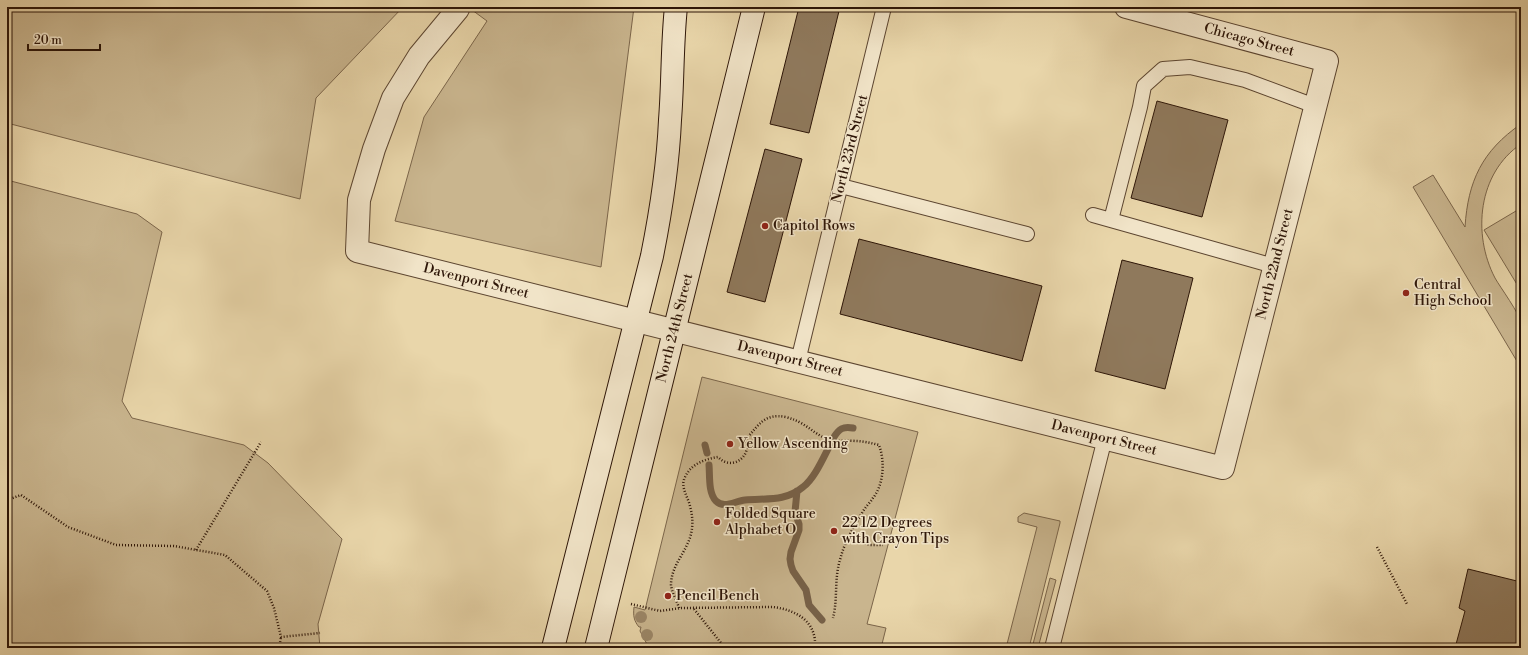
<svg xmlns="http://www.w3.org/2000/svg" width="1528" height="655" font-family="'Libre Bodoni',serif">
	<style>
		.green { fill: #c9b58e; stroke: #7b654a }
		.lines { fill: none; stroke-linecap: round; stroke-linejoin: round }
		.stream { stroke: #776148; stroke-width: 7 }
		.building { fill: #8f795c; stroke: #2d1507 }
		.service-casing { stroke: #5c4530; stroke-width: 16 }
		.minor-casing { stroke: #5c4530; stroke-width: 24 }
		.secondary-casing { stroke: #2d1507; stroke-width: 24 }
		.path { stroke: #2d1507; stroke-width: 2.5; stroke-dasharray: 1 2; stroke-linecap: butt }
		.service { stroke: #f1e4c8; stroke-width: 14 }
		.minor { stroke: #f1e4c8; stroke-width: 22 }
		.secondary { stroke: #f1e4c8; stroke-width: 22 }
		.tree { fill: #9b8667 }
		.poi-dot { fill: #8f2418; stroke: #f1e4c8; stroke-width: 1.5 }
		.labels { text-anchor: middle; dominant-baseline: central; stroke-width: 3; stroke-linejoin: round; paint-order: stroke }
		.street-label { font-size: 14px; fill: #2d1507; stroke: #f1e4c8 }
		.poi-label { font-size: 14px; fill: #2d1507; stroke: #f1e4c8; text-anchor: start }
	</style>
	<rect width="100%" height="100%" fill="#e9d6aa"/>
	<filter id="stains"><feTurbulence type="fractalNoise" baseFrequency=".005" numOctaves="4"/><feColorMatrix values="0 0 0 0 .2 0 0 0 0 .09 0 0 0 0 .02 0 0 0 .5 -.17"/></filter>
	<radialGradient id="worn" r=".72"><stop offset=".6" stop-color="#630" stop-opacity="0"/><stop offset="1" stop-color="#630" stop-opacity=".3"/></radialGradient>
	<path class="green" d="M7,7H403L316,98L300,199L7,123Z
		M468,7H634L601,267L395,221L424,117L487,21Z
		M1521,124V144C1478,173 1472,234 1495,278C1500,287 1520,314 1521,323C1523,337 1521,354 1521,368L1413,187L1433,175L1465,227C1468,181 1482,151 1521,124Z
		M7,180L137,214L162,232L122,401L132,418L244,445L268,463L342,539L318,624L320,648H7Z
		M1521,208V291L1484,230Z
		M702,377L918,432L867,624L886,628L881,648H649L640,631L641,627H639C634,621 633,616 634,607L645,610Z
		M1024,513L1060,521V523L1029,648H1006L1037,527L1018,522V517Z
		M1050,578L1056,580L1038,648H1032Z"/>
	<g class="lines">
		<path class="stream" d="M834,437C839,429 843,426 853,428
			M705,445L707,453
			M709,465C710,475 708,493 716,501C724,509 735,501 745,500C766,498 785,502 803,487C815,478 824,456 831,443
			M797,491L795,512L799,524V530L791,552L790,559L791,565L793,571L806,590L809,605L822,620"/>
	</g>
	<path class="building" d="M799,7H840L809,133L770,124Z
		M1157,101L1228,120L1202,217L1131,198Z
		M765,149L802,159L765,302L727,292Z
		M859,239L1042,286L1022,361L840,314Z
		M1122,260L1193,278L1165,389L1095,371Z
		M1468,569L1521,582V648H1455L1465,611L1459,608Z"/>
	<g class="lines">
		<defs>
			<path id="service" d="M841,186L1027,234
				M1093,215L1274,266
				M1111,220L1140,107L1144,86L1163,69L1190,67L1245,80L1315,106
				M798,361L884,7
				M1052,648L1105,438"/>
			<path id="minor" d="M458,9L419,56L393,98L374,149L359,200L357,251L1223,468L1327,61L1126,7"/>
			<path id="secondary" d="M553,648L652,256C661,211 668,166 670,120C673,82 672,44 676,7
				M596,648L754,7"/>
		</defs>
		<use href="#service" class="service-casing"/>
		<use href="#minor" class="minor-casing"/>
		<use href="#secondary" class="secondary-casing"/>
		<path class="path" d="M7,500L21,495L68,527L116,545L174,546L225,555L267,591L274,608L281,637L320,633
			M848,537L870,545H883
			M1377,547L1407,604
			M196,550L261,442
			M631,604L660,611L681,608L773,607C796,610 817,621 815,648
			M679,608C677,601 672,593 671,585C671,563 690,550 692,528C693,521 692,514 690,506C688,497 680,487 685,477C691,464 705,459 718,457C731,471 752,458 746,439C759,425 764,413 786,417C792,419 796,420 801,423C810,428 817,435 827,439C837,442 845,440 855,441C863,441 871,443 879,445C885,461 884,484 873,498C870,503 865,507 862,513C853,528 844,543 840,560C834,579 838,599 833,618
			M694,609L725,648
			M279,648L281,637"/>
		<use href="#service" class="service"/>
		<use href="#minor" class="minor"/>
		<use href="#secondary" class="secondary"/>
	</g>
	<g class="tree">
		<circle cx="641" cy="617" r="6"/>
		<circle cx="647" cy="635" r="6"/>
	</g>
	<g class="poi-dot">
		<circle cx="765" cy="226" r="4"/>
		<circle cx="1406" cy="293" r="4"/>
		<circle cx="730" cy="444" r="4"/>
		<circle cx="717" cy="522" r="4"/>
		<circle cx="834" cy="531" r="4"/>
		<circle cx="668" cy="596" r="4"/>
	</g>
	<g class="labels">
		<g class="street-label">
			<text transform="translate(1249 40) rotate(15)">Chicago Street</text>
			<text transform="translate(850 149) rotate(-76)">North 23rd Street</text>
			<text transform="translate(1275 264) rotate(-76)">North 22nd Street</text>
			<text transform="translate(476 281) rotate(14)">Davenport Street</text>
			<text transform="translate(675 328) rotate(-76)">North 24th Street</text>
			<text transform="translate(790 359) rotate(14)">Davenport Street</text>
			<text transform="translate(1104 438) rotate(14)">Davenport Street</text>
		</g>
		<g class="poi-label">
			<text x="773" y="226">Capitol Rows</text>
			<text x="1414" y="285">Central<tspan x="1414" dy="16">High School</tspan></text>
			<text x="738" y="444">Yellow Ascending</text>
			<text x="725" y="514">Folded Square<tspan x="725" dy="16">Alphabet O</tspan></text>
			<text x="842" y="523">22 1/2 Degrees<tspan x="842" dy="16">with Crayon Tips</tspan></text>
			<text x="676" y="596">Pencil Bench</text>
		</g>
	</g>
	<rect width="1528" height="655" fill="none" stroke="#e9d6aa" stroke-width="24"/>
	<rect x="8" y="8" width="1512" height="639" fill="none" stroke="#2d1507" stroke-width="2"/>
	<rect x="12" y="12" width="1504" height="631" fill="none" stroke="#2d1507"/>
	<path d="M28 44v6h72v-6" fill="none" stroke="#2d1507" stroke-width="2"/>
	<text x="34" y="44" font-size="12" fill="#2d1507" stroke="#f1e4c8" stroke-width="3" paint-order="stroke">20 m</text>
	<rect width="100%" height="100%" filter="url(#stains)"/>
	<rect width="100%" height="100%" fill="url(#worn)"/>
</svg>
